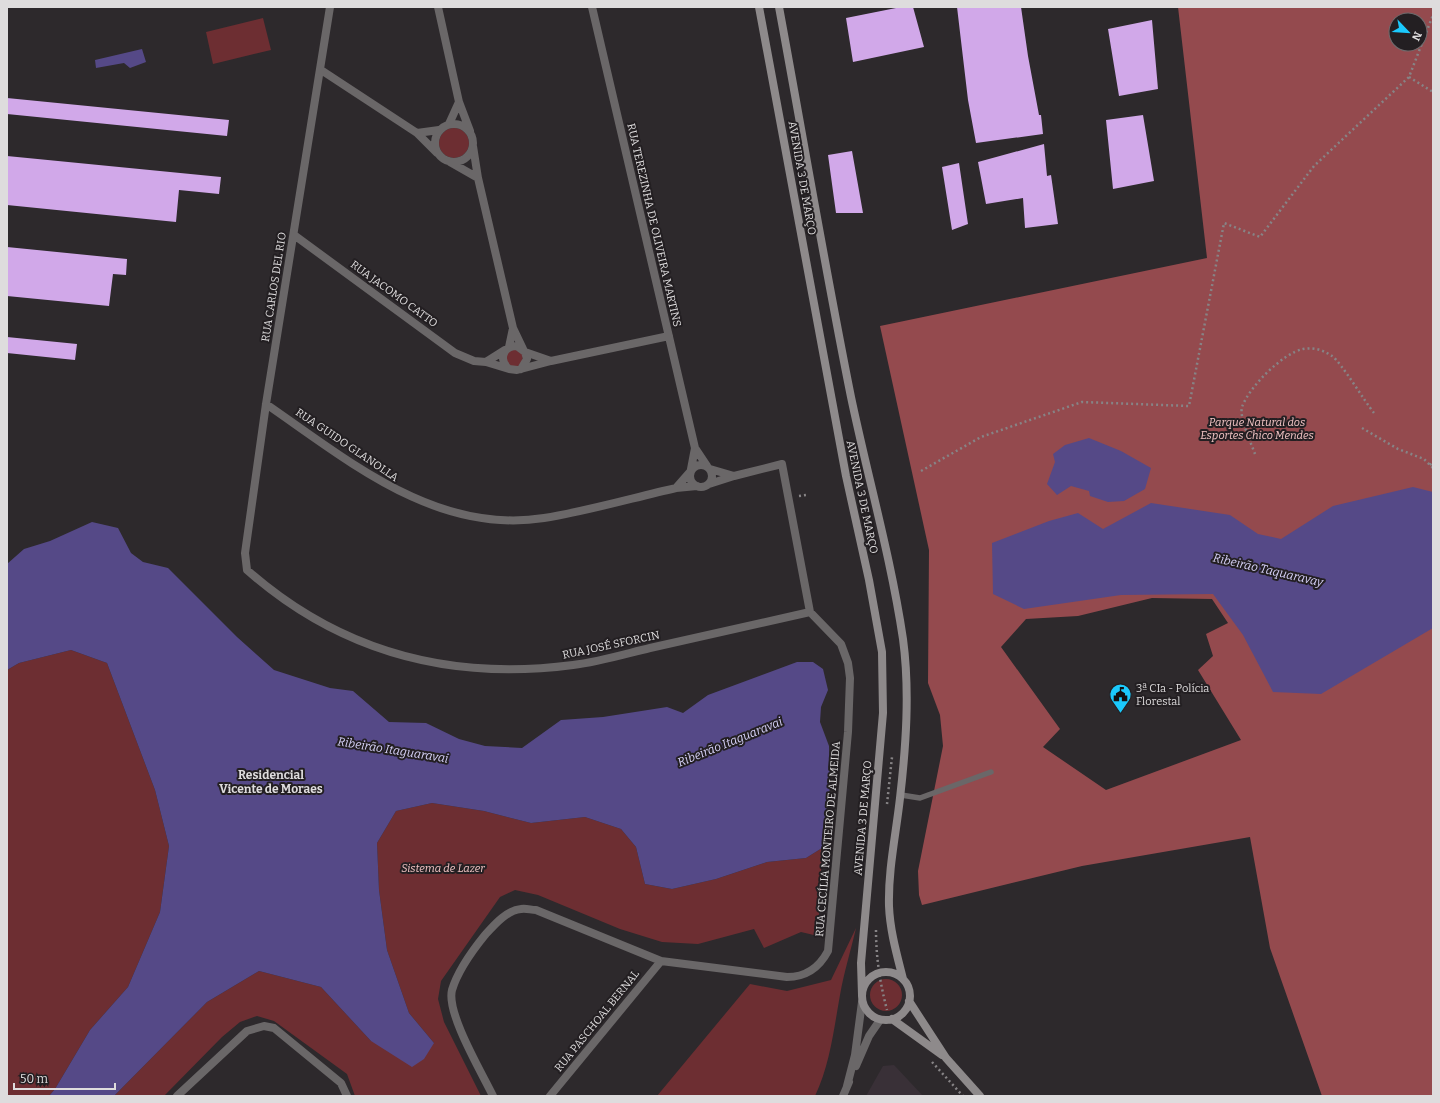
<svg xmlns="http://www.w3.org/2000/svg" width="1440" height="1103" font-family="Bitter,serif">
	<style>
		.built { fill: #393037 }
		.green { fill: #6d2e32 }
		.forest { fill: #944a4e; fill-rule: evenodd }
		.water { fill: #554987 }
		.building { fill: #d1a8e9 }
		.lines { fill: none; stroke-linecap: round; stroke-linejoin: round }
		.path { stroke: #878486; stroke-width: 2.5; stroke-dasharray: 2 3; stroke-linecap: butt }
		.service { stroke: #6a6768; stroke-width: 5.5 }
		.minor { stroke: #6a6768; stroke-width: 8 }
		.tertiary { stroke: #6a6768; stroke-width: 8 }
		.secondary { stroke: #8e8a8b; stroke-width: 8 }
		.labels { text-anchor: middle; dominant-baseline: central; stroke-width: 4; stroke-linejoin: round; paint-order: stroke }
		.street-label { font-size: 11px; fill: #dedcdd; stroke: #231f22 }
		.park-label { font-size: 11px; font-style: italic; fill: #f3c5c5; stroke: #231f22 }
		.poi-label { font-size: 11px; fill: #dedcdd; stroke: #231f22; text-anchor: start }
		.water-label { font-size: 12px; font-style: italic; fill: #d7d2f8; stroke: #231f22 }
		.neighbourhood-label { font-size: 12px; font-weight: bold; fill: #dedcdd; stroke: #231f22 }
	</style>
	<rect width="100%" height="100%" fill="#2d292c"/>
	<path class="built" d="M894,1065L923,1096H866L883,1066Z"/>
	<path class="green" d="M263,18L271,50L213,64L206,32Z
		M439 143a15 15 0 1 1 30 0a15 15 0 1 1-30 0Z
		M516,349L523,355L522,364L514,368L506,362L507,352Z
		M71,650L107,663L155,790L169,846L160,912L128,987L90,1030L55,1089L49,1096H7V670L19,663Z
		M432,803L484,811L531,823L585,817L621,829L636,847L645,884L672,889L716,879L767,862L806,858L822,848L818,936L801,932L764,948L754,929L698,944L662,942L620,929L538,895L515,890L500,897L441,981L438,999L444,1022L481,1096H355L347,1074L274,1021L257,1016L240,1022L222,1037L164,1096H114L207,1002L259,971L321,987L371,1041L434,1043L409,1013L387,950L379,890L377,843L396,811Z
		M856,928C851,950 844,972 840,995C834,1028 830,1065 815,1096H657L750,984L787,991L831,980Z
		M870 995a16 16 0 1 1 32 0a16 16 0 1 1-32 0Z"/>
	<path class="forest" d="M1178,7H1433V1096H1322L1270,948L1250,837L1082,866L922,905L919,895L918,871L943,746L940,715L928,683L929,550L880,326L1207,258ZM1396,20H1420V44H1396ZM1152,598L1212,599L1228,623L1206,634L1213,656L1198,670L1241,740L1106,790L1043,747L1060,729L1001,647L1026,619L1078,616Z"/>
	<path class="water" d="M142,49L146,62L130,68L124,63L96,68L95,60Z
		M1089,438L1121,451L1151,468L1145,489L1124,501L1108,502L1090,496L1089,491L1071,486L1057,495L1047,484L1055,462L1053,454L1065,445Z
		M1413,487L1433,492V628L1321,694L1273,692L1243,635L1213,594L1121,595L1024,609L993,594L992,543L1049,521L1078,513L1103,529L1151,503L1230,515L1258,534L1281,539L1333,506Z
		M92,522L118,528L131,553L143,562L168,568L237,637L274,670L330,688L353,691L389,722L426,723L459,739L485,746L522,748L561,720L603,717L667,707L683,713L708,695L797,662H813L823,669L828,690L821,707L820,722L829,746L830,787L822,848L806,858L767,862L716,879L672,889L645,884L636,847L621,829L585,817L531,823L484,811L432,803L396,811L377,843L379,890L387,950L409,1013L434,1043L424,1059L412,1067L371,1041L321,987L259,971L207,1002L114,1096H49L55,1089L90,1030L128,987L160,912L169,846L155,790L107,663L71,650L19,663L7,670V564L24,549L50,541Z"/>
	<path class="building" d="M901,7H913L924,47L853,62L846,18Z
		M957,7H1021L1028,56L1039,115H1041L1043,134L976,143L968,100Z
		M1152,20L1158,89L1119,96L1108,29Z
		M7,98L229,120L227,136L7,114Z
		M1143,115L1154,181L1113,189L1106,120Z
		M1044,144L1047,176L1051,175L1058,224L1025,228L1023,198L986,204L978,162Z
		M852,151L863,213H836L828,155Z
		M7,156L221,177L219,194L179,190L176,222L7,205Z
		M959,163L968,224L952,230L942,167Z
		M7,247L127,259L126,275L113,274L109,306L7,296Z
		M7,337L77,344L75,360L7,353Z"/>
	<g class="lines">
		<path class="path" d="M1409,77L1433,92
			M1362,428L1398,449L1424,459L1433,468
			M1255,454C1251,443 1239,417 1242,407C1249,387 1283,353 1303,349C1314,347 1323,350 1332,356C1341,362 1365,402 1374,413
			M1430,465L1433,462
			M921,471L981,437L1082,402L1189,406L1224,223L1260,237L1314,166L1409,77L1433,15
			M799,496L806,495
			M887,804L892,757
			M876,930C876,958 880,983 887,1010
			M932,1062L963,1096"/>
		<path class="service" d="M901,795L920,798L991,772"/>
		<path class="minor" d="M330,7L266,404L245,553L247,570C340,652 451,681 573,665C599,662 625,654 650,648C703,636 756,624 810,612
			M438,7L459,102
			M592,7L695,448
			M321,70L417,133
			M435 143a19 19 0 1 1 38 0a19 19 0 1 1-38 0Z
			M449,124L459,102L470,131
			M437,153L417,133L439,130
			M450,162L478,178L473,146
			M478,178L513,328
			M294,235L455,353L474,361L486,362
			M509,347L513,328L523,349
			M505,350L486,362L509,369
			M551,361L669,336
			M521,369L527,359L525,352L517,346C503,346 498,360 509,369L517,370L551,361L525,352
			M266,404C349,461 436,535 544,518C588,511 632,498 676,488
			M690 476a11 11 0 1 1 22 0a11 11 0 1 1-22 0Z
			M691,469L695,448L707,466
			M690,472L676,488L697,486
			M709,484L734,476L710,469
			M177,1096L247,1031L264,1026L274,1028L341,1083L347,1096
			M493,1096C482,1073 446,1013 452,990C458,970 472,951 485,935C494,925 507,910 521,909C526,908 531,910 536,910L661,961L787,977C806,977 819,968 828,951L848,732L850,678L848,663L841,644L810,612L782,464L734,476
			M550,1096L661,961"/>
		<path class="tertiary" d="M856,1066L869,1036L880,1020
			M847,1086L855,1055L862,1002
			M843,1096L849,1082"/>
		<path class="secondary" d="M759,7L846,476L869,580L882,652L883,713L861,963L862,995
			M779,7C803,137 825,268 851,397C868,478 891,558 903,639C910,691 906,746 900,798C896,834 888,870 889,906C890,931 897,955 903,979
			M862 996a24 24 0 1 1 48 0a24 24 0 1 1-48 0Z
			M909,1001L946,1058L980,1096
			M892,1019L942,1055"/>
	</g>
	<defs>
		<symbol id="civic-pin" viewBox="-11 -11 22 30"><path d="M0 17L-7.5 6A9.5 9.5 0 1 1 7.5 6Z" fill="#1bc9fc" stroke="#231f22"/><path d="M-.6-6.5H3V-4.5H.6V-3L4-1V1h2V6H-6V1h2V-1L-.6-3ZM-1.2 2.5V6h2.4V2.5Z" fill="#111"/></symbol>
	</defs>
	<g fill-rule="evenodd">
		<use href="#civic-pin" x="1108" y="682" width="25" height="34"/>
	</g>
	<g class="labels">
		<g class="street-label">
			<text transform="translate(802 178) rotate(80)">AVENIDA 3 DE MARÇO</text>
			<text transform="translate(654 225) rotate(77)">RUA TEREZINHA DE OLIVEIRA MARTINS</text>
			<text transform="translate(274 287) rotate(-81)">RUA CARLOS DEL RIO</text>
			<text transform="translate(394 294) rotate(36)">RUA JACOMO CATTO</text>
			<text transform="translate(347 445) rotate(34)">RUA GUIDO GLANOLLA</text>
			<text transform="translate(862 497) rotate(78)">AVENIDA 3 DE MARÇO</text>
			<text transform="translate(611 645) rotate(-12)">RUA JOSÉ SFORCIN</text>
			<text transform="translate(863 818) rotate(-85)">AVENIDA 3 DE MARÇO</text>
			<text transform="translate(828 839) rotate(-85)">RUA CECÍLIA MONTEIRO DE ALMEIDA</text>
			<text transform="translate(597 1021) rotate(-51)">RUA PASCHOAL BERNAL</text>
		</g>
		<g class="park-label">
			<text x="1257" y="422">Parque Natural dos<tspan x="1257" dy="13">Esportes Chico Mendes</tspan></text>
			<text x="443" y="868">Sistema de Lazer</text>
		</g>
		<g class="poi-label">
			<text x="1136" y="688">3ª CIa - Polícia<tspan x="1136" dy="13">Florestal</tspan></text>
		</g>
		<g class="water-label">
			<text transform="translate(1268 570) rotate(13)">Ribeirão Taquaravay</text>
			<text transform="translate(730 742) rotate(-22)">Ribeirão Itaguaravai</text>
			<text transform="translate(393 750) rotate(9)">Ribeirão Itaguaravai</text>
		</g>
		<g class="neighbourhood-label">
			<text x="271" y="775">Residencial<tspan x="271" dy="14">Vicente de Moraes</tspan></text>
		</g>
	</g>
	<rect width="1440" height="1103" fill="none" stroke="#dedcdd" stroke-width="16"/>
	<g transform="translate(1408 32) rotate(115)"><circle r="19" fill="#231f22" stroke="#6e6b6d"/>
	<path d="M0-3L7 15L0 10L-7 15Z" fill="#1bc9fc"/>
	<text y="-6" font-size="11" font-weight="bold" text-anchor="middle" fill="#dedcdd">N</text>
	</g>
	<path d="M14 1083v6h101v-6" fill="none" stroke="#dedcdd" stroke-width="2"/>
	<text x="20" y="1083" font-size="12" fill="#dedcdd" stroke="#231f22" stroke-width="3" paint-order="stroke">50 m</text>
</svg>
